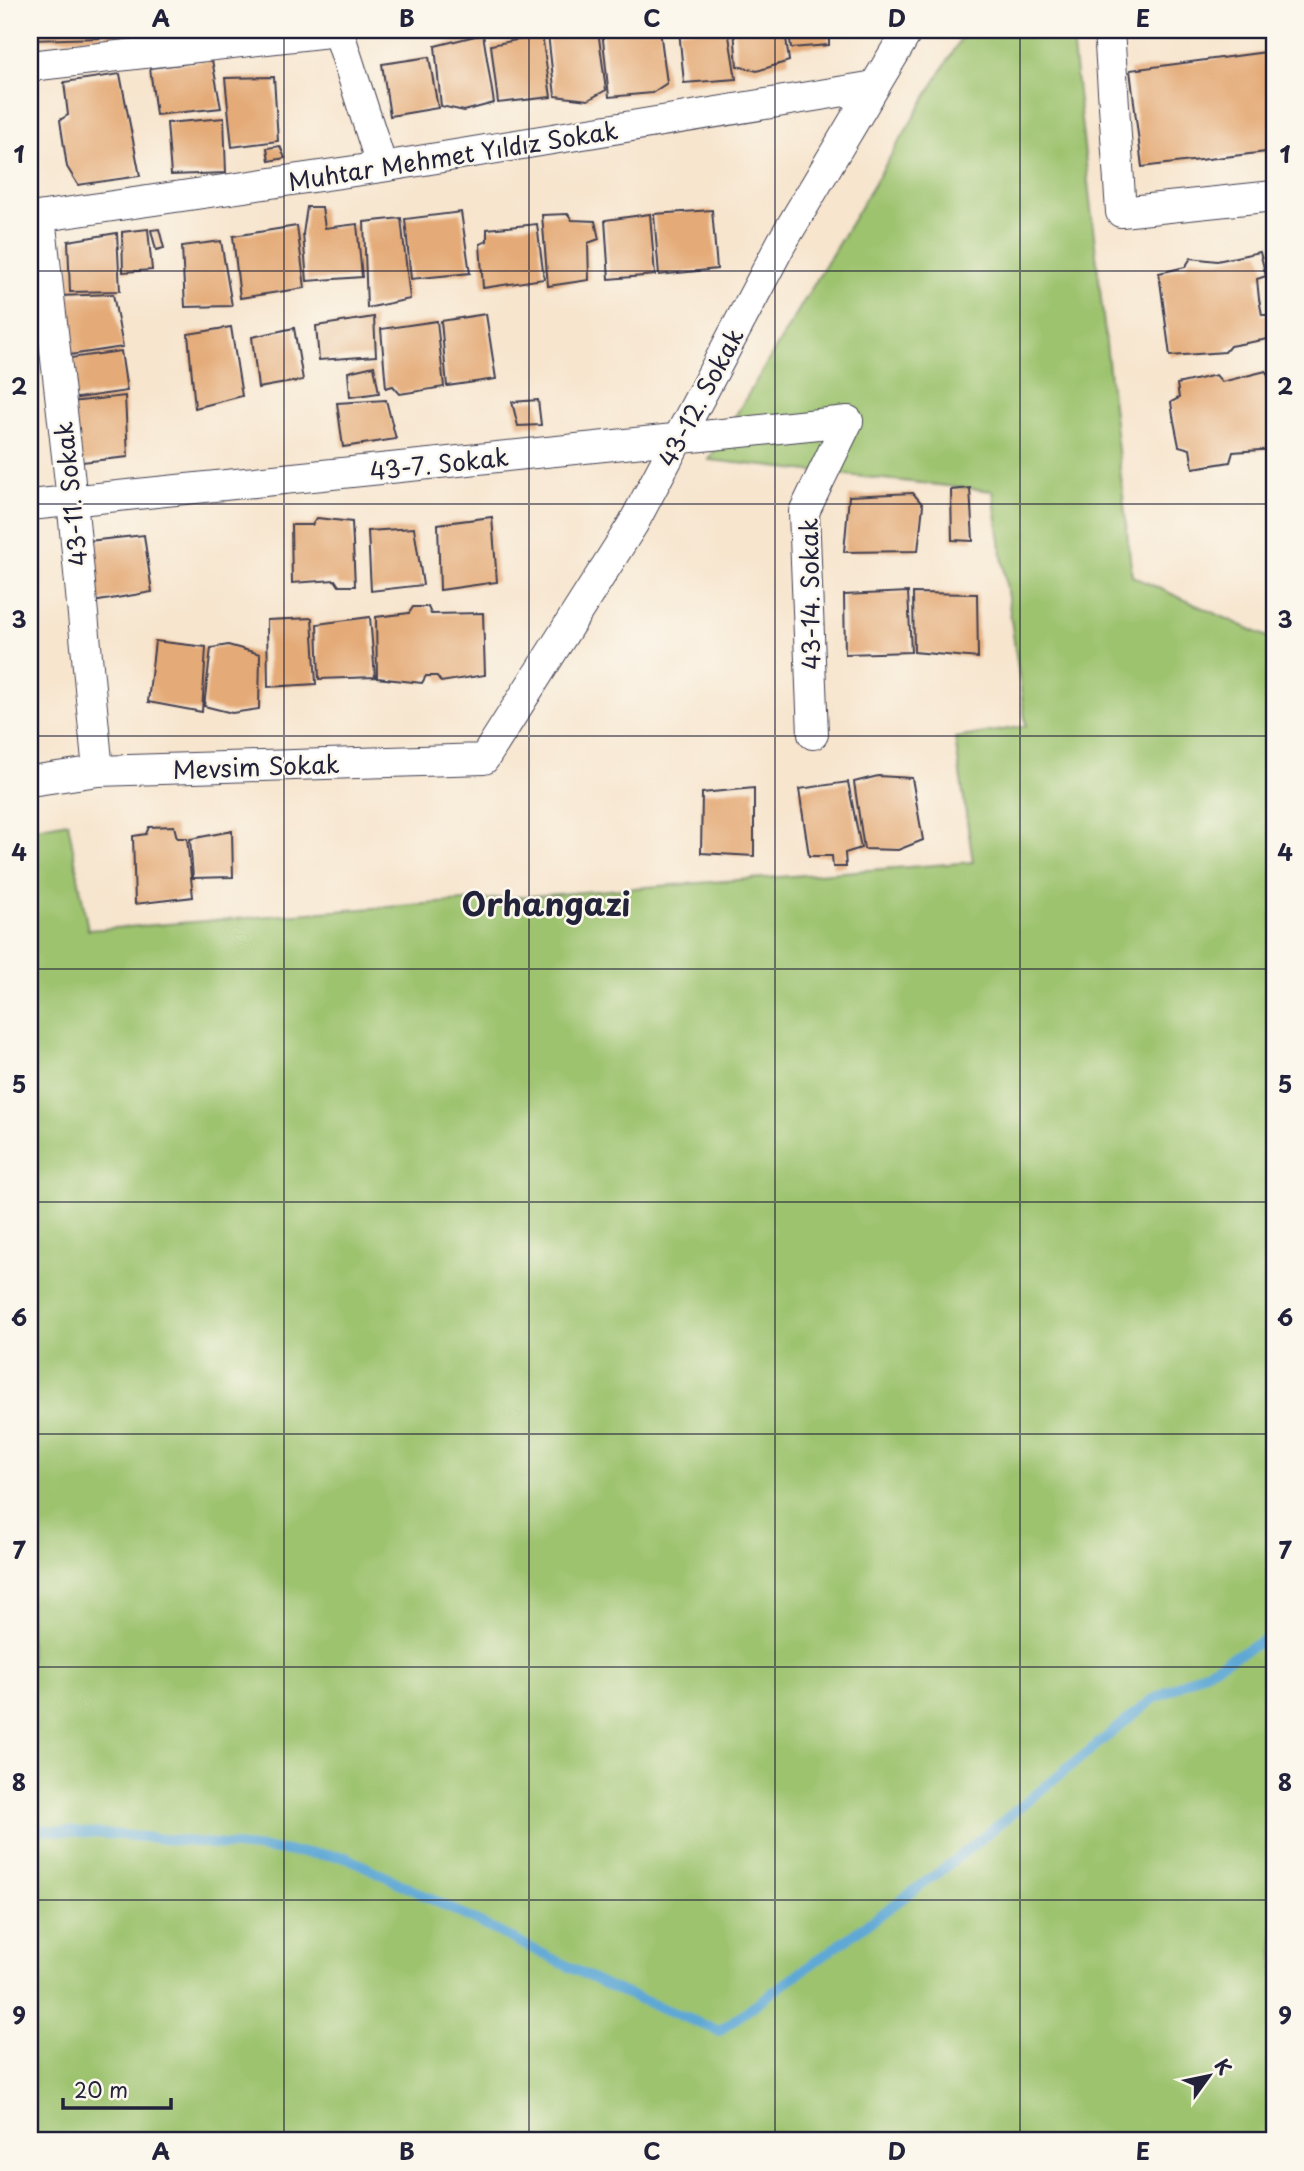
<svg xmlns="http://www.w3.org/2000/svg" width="1304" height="2171" font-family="'Playpen Sans',sans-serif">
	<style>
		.green { fill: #9dc36e; stroke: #607254; stroke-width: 2 }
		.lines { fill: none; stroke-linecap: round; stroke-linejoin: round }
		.stream { stroke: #5ea8d5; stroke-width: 10 }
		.building { fill: #e4aa77 }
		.street-casing { stroke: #423f51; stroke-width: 32 }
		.street { stroke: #fff; stroke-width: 30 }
		.grid { fill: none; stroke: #22223b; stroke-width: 2; stroke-opacity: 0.55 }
		.labels { text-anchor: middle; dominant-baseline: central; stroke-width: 5; stroke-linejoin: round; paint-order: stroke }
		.street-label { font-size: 24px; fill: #22223b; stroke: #fbf7ec }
		.district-label { font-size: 32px; font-weight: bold; fill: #22223b; stroke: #fbf7ec }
		.neatline { fill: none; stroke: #22223b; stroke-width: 2.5 }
		.grid-label { font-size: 23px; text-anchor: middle; font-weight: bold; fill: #22223b }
	</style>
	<rect width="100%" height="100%" fill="#fbf7ec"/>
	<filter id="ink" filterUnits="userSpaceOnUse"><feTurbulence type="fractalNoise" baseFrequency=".0143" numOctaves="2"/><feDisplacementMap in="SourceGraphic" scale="14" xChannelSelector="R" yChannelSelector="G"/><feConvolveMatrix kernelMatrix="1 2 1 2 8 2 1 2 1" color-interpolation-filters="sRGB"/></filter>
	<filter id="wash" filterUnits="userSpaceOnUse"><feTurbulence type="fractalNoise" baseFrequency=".00686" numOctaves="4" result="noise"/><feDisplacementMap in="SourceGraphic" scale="28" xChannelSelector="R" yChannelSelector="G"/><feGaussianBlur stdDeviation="1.57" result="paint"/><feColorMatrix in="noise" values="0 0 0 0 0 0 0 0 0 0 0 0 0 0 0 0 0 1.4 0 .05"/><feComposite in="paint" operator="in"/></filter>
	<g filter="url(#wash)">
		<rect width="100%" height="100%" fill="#f7e5ce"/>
		<path class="green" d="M966,30H1071L1132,576L1274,640V2141H30V829L68,822L88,930L973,862L955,738L1026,726L993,491L709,460Z"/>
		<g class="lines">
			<path class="stream" d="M30,1829L123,1835L346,1857L610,1987L719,2031L945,1868L1152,1700L1274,1635"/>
		</g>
		<g id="blocks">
			<path class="building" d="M30,30H101L102,38L30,40Z
				M105,30H201V33L106,37Z
				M574,30H598L606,90L588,100L555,96L548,34Z
				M602,30H660L667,83L652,93L609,97Z
				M679,30H728L736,79L684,83Z
				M734,30H785L789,61L757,71L737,66Z
				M789,30H829V45L791,48Z
				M483,34L494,103L464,111L441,106L435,46Z
				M542,35L551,97L498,103L491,45Z
				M1274,51V151L1142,167L1130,70Z
				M429,57L438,108L390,116L382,64Z
				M212,60L221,108L156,115L150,68Z
				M120,74L140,176L78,185L67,167L60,120L68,115L64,82Z
				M274,77L278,141L232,147L225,78Z
				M224,118L226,173L171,175L167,123Z
				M280,146L285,158L269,161L267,148Z
				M307,207H322L325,228L357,224L362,277L307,281L303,234Z
				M712,210L717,269L659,275L654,214Z
				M461,212L470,273L411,279L405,219Z
				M568,214L572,220L595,221L599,239L588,243L589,280L548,286L542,215Z
				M650,214L655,275L609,279L605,220Z
				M401,218L410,299L367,308L364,222Z
				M537,224L544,279L483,288L480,244L487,241V229Z
				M297,226L305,288L240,298L233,236Z
				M148,229L152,270L123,272L122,232Z
				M159,229L164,248L156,250L151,230Z
				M117,233L120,291L70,292L68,241Z
				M221,241L232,306L185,307L182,246Z
				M1260,252L1266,276L1257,279L1259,299L1262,315H1273L1274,338L1230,346L1225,352L1170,356L1159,273L1185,267L1191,258L1217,261Z
				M113,294L123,347L63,356L59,296Z
				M486,314L496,379L447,386L441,321Z
				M374,317L376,356L319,360L316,326Z
				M437,321L444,387L400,394L393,386L386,388L381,329Z
				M231,327L242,396L195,408L188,334Z
				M294,328L303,380L258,388L252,337Z
				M121,351L127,391L71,399L70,358Z
				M374,366L379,393L350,397L348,372Z
				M1266,371L1274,390V449L1233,452L1230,462L1193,468L1190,449L1179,446L1173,416L1171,402L1179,398L1177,384L1216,375L1222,382Z
				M125,396L128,457L73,463L71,402Z
				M386,400L396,439L343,447L337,403Z
				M538,400L541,425L518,426L512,402Z
				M970,488L973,541L952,540L951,490Z
				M913,493L923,505L918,551L844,552L849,496Z
				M492,517L497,582L440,590L438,524Z
				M317,518L352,522L355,586H339L335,580L292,583L291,525H312Z
				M414,528L423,585L371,591L368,531Z
				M144,535L152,592L87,603L79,542Z
				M908,592L911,652L845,654L844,595Z
				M913,593L977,594L978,658L914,652Z
				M413,607H428L431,614L483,613L485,675L441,682L437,676H426L422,683L377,678L376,617L409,613Z
				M370,617L375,677L319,679L317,624Z
				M312,618L316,684L268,687L267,620Z
				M155,641L206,647L202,712L148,702Z
				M228,645L260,654L259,709L232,713L204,706L211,648Z
				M878,776L912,778L923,840L898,850L864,849L854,782Z
				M848,782L861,848L845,853L846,867H833L832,856H809L799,789Z
				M754,788V856L701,853L702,793Z
				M174,826L177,838H187L193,897L135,904L133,836L146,834L149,827Z
				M232,831L233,877L193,878L190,839Z"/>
		</g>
	</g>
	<g filter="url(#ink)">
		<use href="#blocks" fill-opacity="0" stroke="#423f51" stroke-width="2"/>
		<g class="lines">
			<defs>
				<path id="street" d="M338,30L382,167
					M1109,30L1121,212L1274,196
					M30,66L338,31
					M40,217L72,500L98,771
					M30,218L382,167L875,86
					M30,505L848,421
					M813,734L804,512L848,421
					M30,781L98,771L484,759L633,524L782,242L908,30"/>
			</defs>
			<use href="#street" class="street-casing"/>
			<use href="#street" class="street"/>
		</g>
	</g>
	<path class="grid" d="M284,30V2141M529,30V2141M775,30V2141M1020,30V2141M30,271H1274M30,504H1274M30,736H1274M30,969H1274M30,1202H1274M30,1434H1274M30,1667H1274M30,1900H1274"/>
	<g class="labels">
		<g class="street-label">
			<text transform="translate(453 155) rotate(-9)">Muhtar Mehmet Yıldız Sokak</text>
			<text transform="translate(700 397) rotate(-62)">43-12. Sokak</text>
			<text transform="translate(439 463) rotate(-6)">43-7. Sokak</text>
			<text transform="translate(70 494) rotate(-96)">43-11. Sokak</text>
			<text transform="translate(809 594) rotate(-91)">43-14. Sokak</text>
			<text transform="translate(256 766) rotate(-2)">Mevsim Sokak</text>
		</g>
		<g class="district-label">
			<text x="546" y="903">Orhangazi</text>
		</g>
	</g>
	<rect width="1304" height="2171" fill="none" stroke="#fbf7ec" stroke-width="77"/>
	<g transform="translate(1209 2076) rotate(57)" stroke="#fbf7ec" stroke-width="5" paint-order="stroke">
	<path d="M0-5L12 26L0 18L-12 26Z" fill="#22223b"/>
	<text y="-10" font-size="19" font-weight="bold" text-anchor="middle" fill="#22223b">K</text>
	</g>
	<path d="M63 2098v10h108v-10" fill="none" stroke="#22223b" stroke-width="3.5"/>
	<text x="74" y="2098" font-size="21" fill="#22223b" stroke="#fbf7ec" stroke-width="5" paint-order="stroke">20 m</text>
	<rect x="38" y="38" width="1228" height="2094" class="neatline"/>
	<g class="grid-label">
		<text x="161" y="27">A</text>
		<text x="407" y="27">B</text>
		<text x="652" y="27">C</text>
		<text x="897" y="27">D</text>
		<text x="1143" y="27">E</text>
		<text x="19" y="163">1</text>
		<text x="1285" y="163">1</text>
		<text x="19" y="395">2</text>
		<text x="1285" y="395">2</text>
		<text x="19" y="628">3</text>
		<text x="1285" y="628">3</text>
		<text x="19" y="861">4</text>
		<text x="1285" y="861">4</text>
		<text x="19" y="1093">5</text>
		<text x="1285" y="1093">5</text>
		<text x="19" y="1326">6</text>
		<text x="1285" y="1326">6</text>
		<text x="19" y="1559">7</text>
		<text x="1285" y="1559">7</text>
		<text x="19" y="1791">8</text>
		<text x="1285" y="1791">8</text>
		<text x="19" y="2024">9</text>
		<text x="1285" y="2024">9</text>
		<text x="161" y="2160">A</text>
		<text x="407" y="2160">B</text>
		<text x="652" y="2160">C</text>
		<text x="897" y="2160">D</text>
		<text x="1143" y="2160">E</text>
	</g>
</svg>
